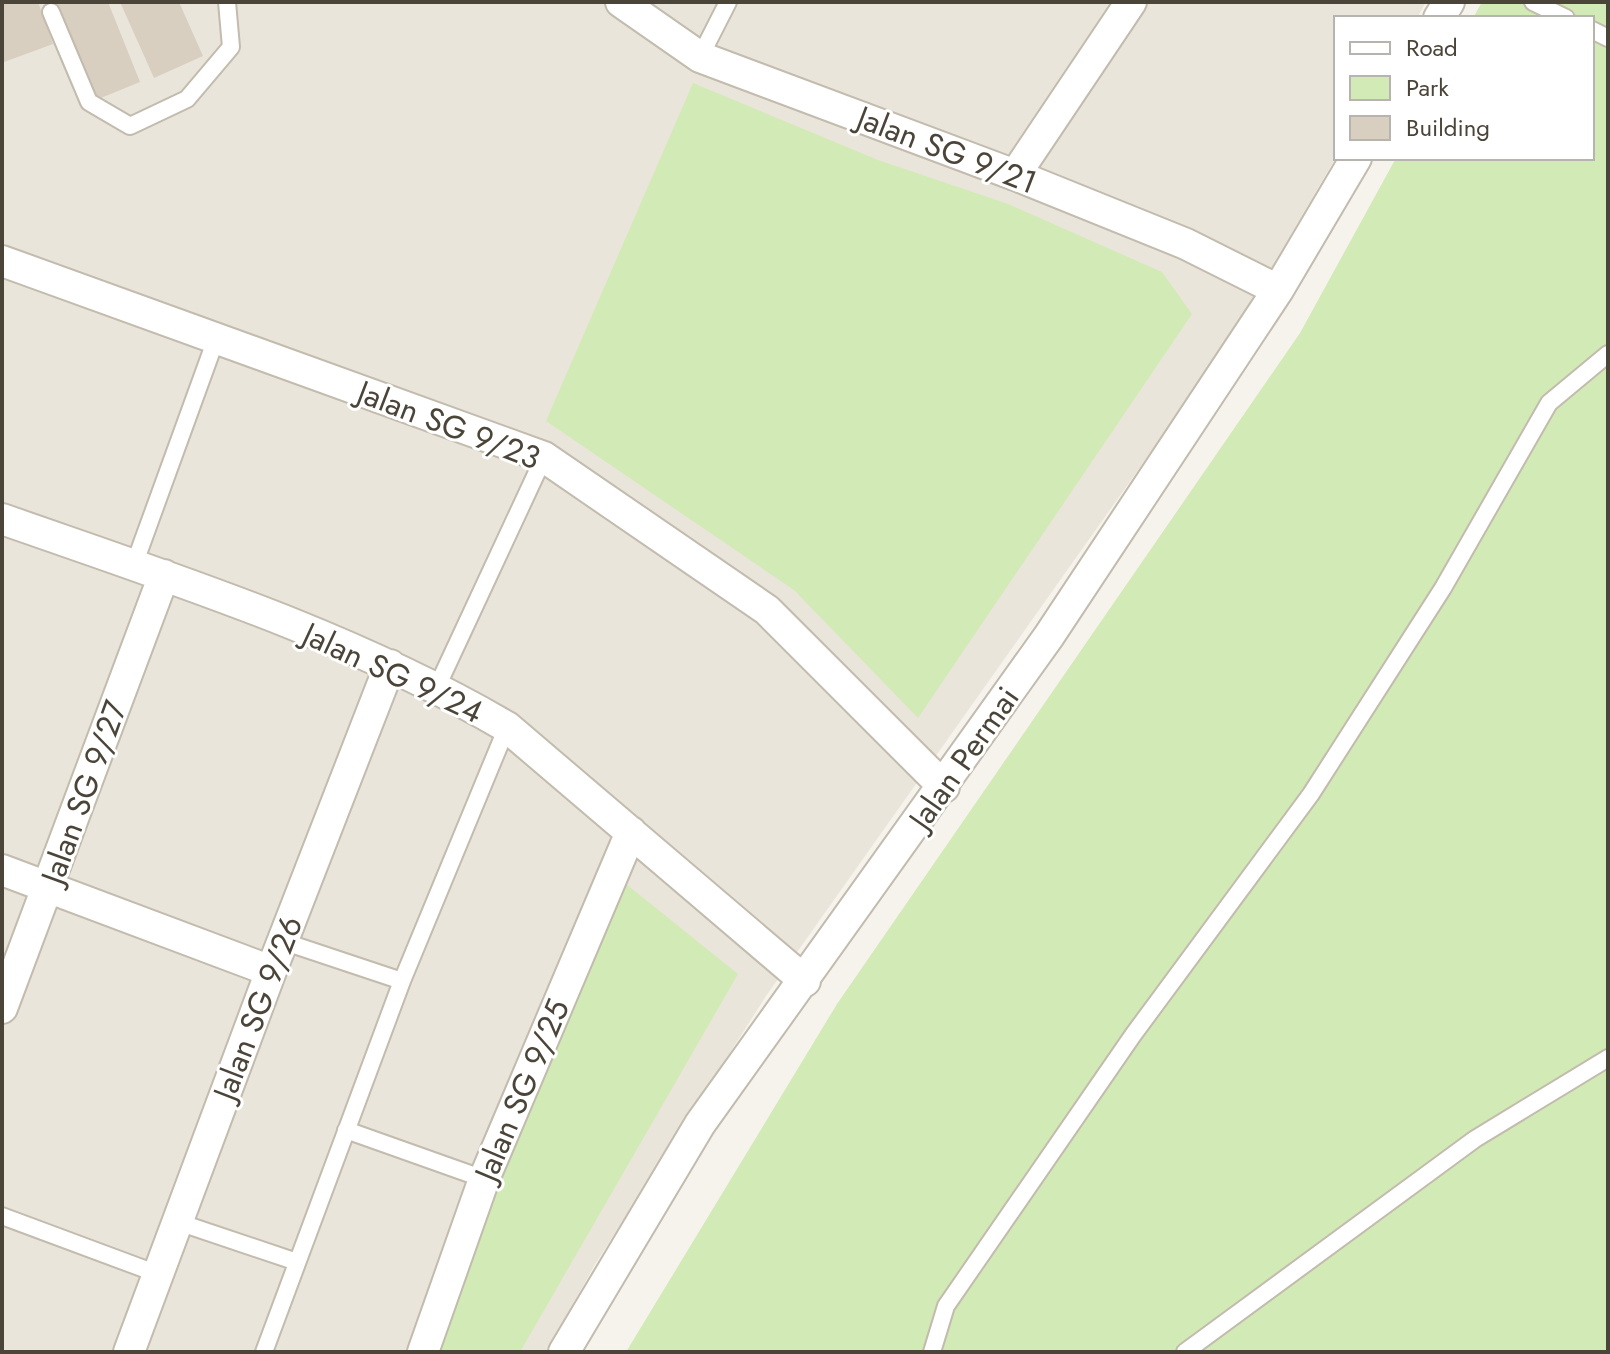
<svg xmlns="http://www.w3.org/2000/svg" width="1610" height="1354" font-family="Jost,sans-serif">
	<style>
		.residential { fill: #eae5da }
		.green { fill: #d2eab5 }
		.building { fill: #d8cfc1 }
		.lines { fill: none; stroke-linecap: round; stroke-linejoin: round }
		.service-casing { stroke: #c2bbae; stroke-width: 20 }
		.minor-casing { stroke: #c2bbae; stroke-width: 34 }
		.service { stroke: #fff; stroke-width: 16 }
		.minor { stroke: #fff; stroke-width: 30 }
		.labels { text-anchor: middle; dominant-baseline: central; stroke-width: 6; stroke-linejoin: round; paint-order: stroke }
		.street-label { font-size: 32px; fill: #4b4439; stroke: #fff }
	</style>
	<rect width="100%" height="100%" fill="#f6f3ec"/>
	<path class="residential" d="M2,2H1426L1417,18H1336V157L1230,340L766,996L594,1266L547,1352H2Z"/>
	<path class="green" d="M1482,2H1608V1352H626L837,1004L1300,333L1396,158H1592V18H1473Z
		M693,83L878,160L1008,204L1162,272L1192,314L918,718L794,590L546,421Z
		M621,880L738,974L520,1352H435L533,1083Z"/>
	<path class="building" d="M2,2H38L53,44L4,62Z
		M51,2H108L140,82L91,102Z
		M120,2H179L203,56L154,78Z"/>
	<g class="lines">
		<defs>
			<path id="service" d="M1533,2L1566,18
				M51,12L89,102L130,126L187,99L231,47L227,2
				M1592,30L1608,38
				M700,57L728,2
				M134,565L216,339
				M437,687L544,457
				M282,941L402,981
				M346,1130L484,1179
				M2,1216L158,1274
				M178,1222L297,1262
				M264,1352L402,981L507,727
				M932,1352L946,1306L1133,1035L1311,794L1443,588L1549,403L1608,354
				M1185,1352L1475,1139L1608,1058"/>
			<path id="minor" d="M621,2L700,57L1015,175L1186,244L1278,290
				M1439,18L1449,2
				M1015,175L1131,2
				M2,261L544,457L767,610L944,787
				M2,519C173,579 350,635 507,727L805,981
				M2,870L271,971
				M2,1008L164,575
				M129,1352L271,971L390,665
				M423,1352L484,1179L631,832
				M564,1352L700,1124L1049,636L1278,290L1356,158"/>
		</defs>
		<use href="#service" class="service-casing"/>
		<use href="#minor" class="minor-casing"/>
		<use href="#service" class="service"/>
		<use href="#minor" class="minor"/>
	</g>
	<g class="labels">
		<g class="street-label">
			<text transform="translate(947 150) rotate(21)">Jalan SG 9/21</text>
			<text transform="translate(449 425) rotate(21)">Jalan SG 9/23</text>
			<text transform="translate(393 673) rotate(25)">Jalan SG 9/24</text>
			<text transform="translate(964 758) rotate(-55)">Jalan Permai</text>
			<text transform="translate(84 792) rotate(-70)">Jalan SG 9/27</text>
			<text transform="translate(258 1008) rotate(-69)">Jalan SG 9/26</text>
			<text transform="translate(522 1090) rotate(-67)">Jalan SG 9/25</text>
		</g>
	</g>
	<rect width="1610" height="1354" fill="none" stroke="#4b4439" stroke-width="8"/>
	<rect x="1334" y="16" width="260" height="144" fill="#ffffff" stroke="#b7b4b0" stroke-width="2"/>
	<rect x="1350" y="42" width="40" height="12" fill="#ffffff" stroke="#b7b4b0" stroke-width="2"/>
	<text x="1406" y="56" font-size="24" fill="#4b4439">Road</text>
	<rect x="1350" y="76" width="40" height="24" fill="#d2eab5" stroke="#b7b4b0" stroke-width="2"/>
	<text x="1406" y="96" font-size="24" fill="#4b4439">Park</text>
	<rect x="1350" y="116" width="40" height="24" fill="#d8cfc1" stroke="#b7b4b0" stroke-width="2"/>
	<text x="1406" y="136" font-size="24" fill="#4b4439">Building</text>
</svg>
